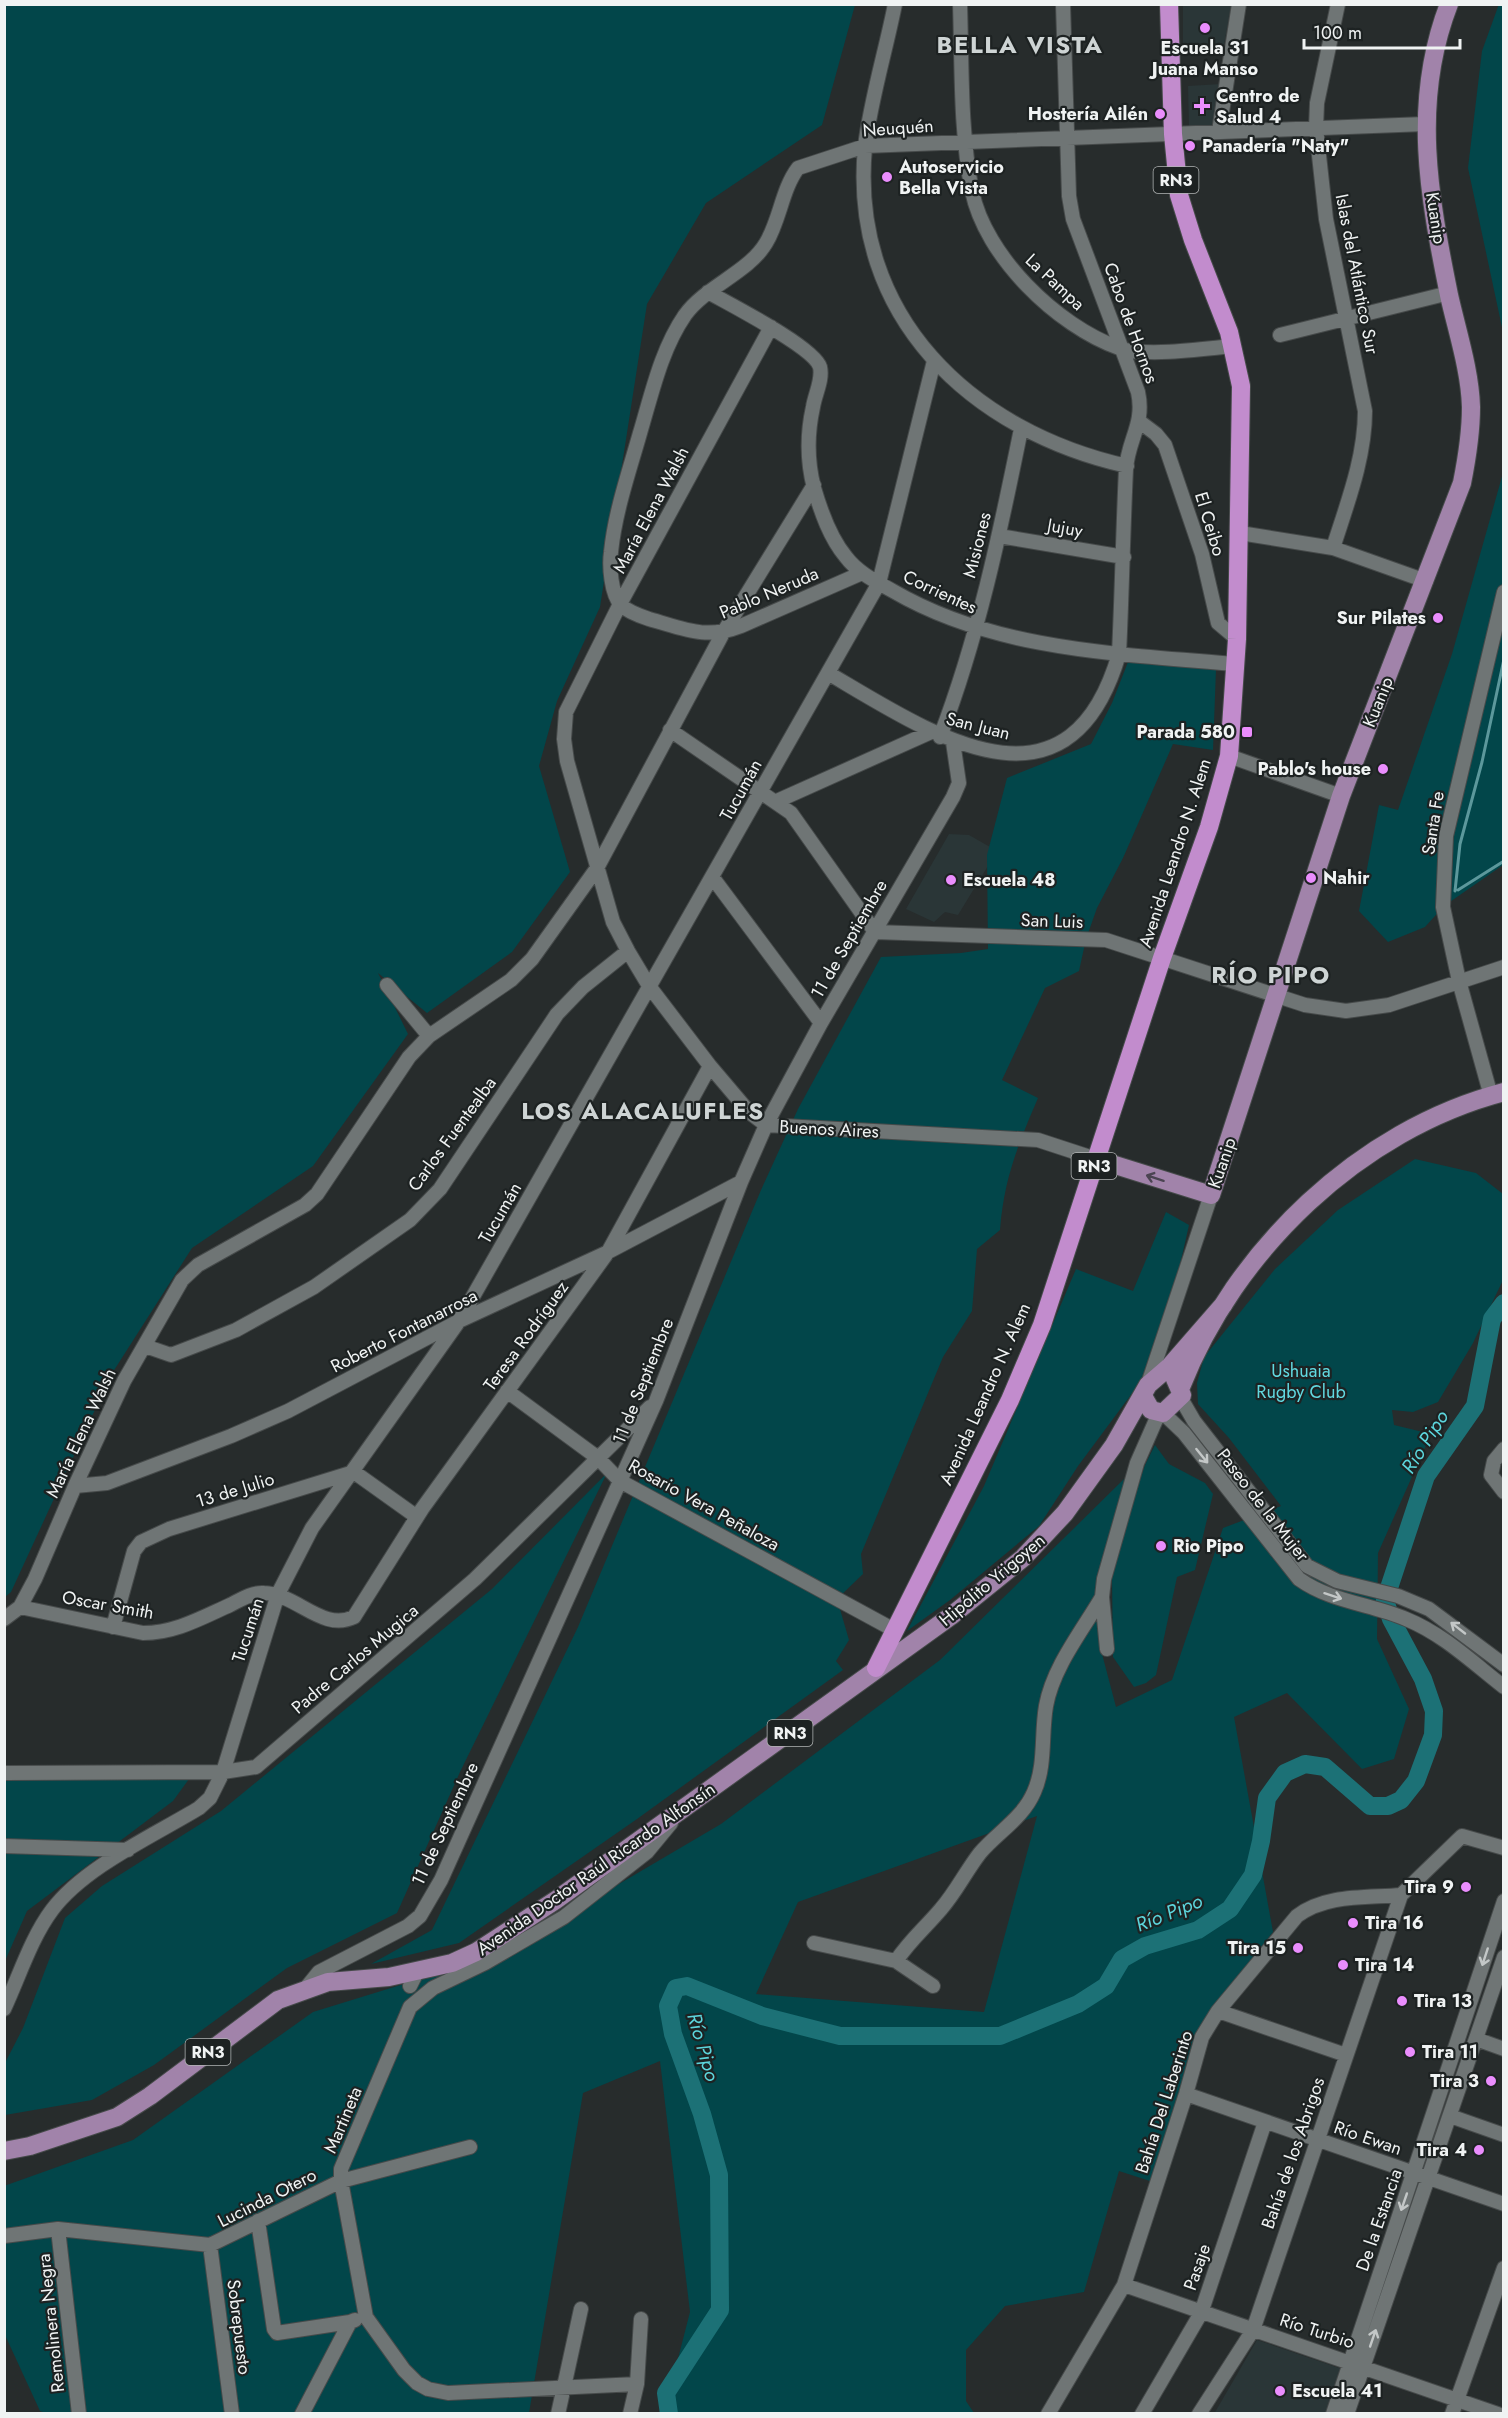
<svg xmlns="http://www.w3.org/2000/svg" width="1508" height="2418" font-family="Jost,sans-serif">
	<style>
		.built { fill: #2a3637 }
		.green { fill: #02464a; fill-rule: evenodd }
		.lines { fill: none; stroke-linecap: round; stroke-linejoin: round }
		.stream { stroke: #5c989c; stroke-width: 3 }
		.river { stroke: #1c7176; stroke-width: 18 }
		.minor-casing { stroke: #464a4a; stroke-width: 16 }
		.major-casing { stroke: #464a4a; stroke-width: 20 }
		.highway-casing { stroke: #464a4a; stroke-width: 20 }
		.minor { stroke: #6f7575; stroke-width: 14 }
		.major { stroke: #a183aa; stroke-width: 18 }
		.highway { stroke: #c28ccd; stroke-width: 18 }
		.oneway { stroke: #4b4452 }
		.oneway2 { stroke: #c3c7c7 }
		.poi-dot { fill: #ea8dfd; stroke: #1d2222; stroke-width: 2 }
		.labels { text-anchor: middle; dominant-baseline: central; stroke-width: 4.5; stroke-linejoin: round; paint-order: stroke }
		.shield { fill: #1d2222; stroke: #b1b4b4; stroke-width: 1.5 }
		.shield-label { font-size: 16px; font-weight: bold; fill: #f0f3f3 }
		.poi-label { font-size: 18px; font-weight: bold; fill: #f0f3f3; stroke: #1d2222; text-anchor: start }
		.street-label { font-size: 18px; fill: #f0f3f3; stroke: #1d2222 }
		.park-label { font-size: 18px; fill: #61d9e0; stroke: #1d2222 }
		.water-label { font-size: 20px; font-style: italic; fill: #5cd5dc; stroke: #1d2222 }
		.district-label { font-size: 24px; font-weight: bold; letter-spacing: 1.5px; fill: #ced4d4; stroke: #1d2222 }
	</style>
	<rect width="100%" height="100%" fill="#272c2c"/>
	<path class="built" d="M1183,5H1231L1223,51L1183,53Z
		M1221,84L1212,126L1189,128L1188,86Z
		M949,834L969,835L997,851L958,915L945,912L934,922L906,909Z
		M1257,2340L1342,2369L1326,2413L1214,2414Z"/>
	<path class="green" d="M1499,4L1504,5L1503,332L1468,168L1482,51Z
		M5,5H855L822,125L706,203L647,304L600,607L557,701L539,766L570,872L512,952L427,1013L378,973L408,1034L313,1166L192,1248L111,1375L11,1592L5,1597Z
		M1503,473V865L1444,906L1425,927L1388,942L1359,911L1379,805L1398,810L1452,654Z
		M1128,662L1216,669L1213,750L1173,744L1123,858L1097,908L1086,939L1079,971L1045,988L1002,1080L1038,1098C1018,1145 1004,1178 1000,1230L977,1249L972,1311L943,1357L861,1554L863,1574L837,1599L849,1640L836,1661L843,1670L637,1819L459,1943L371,1964L432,1930L578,1627L761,1190L798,1109L881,957L961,953L988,949L987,855L1007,778L1091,744L1112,703Z
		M1415,1159L1476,1173L1503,1194V1280L1473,1343L1438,1402L1413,1412L1392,1410L1394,1425L1431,1434L1378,1553L1377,1639L1409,1709L1394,1759L1362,1769L1287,1693L1234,1717L1273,1932L1208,2014L1198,2036L1153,2182L1119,2171L1084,2292L1005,2306L966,2350V2401L974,2413H664L690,2312L660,2061L583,2093L529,2413H46L40,2411L5,2335L4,2186L133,2140L313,2012L498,1955L721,1824L940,1660L1124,1479L1101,1650L1116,1707L1172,1680L1223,1528L1281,1506L1229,1438L1198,1404L1197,1383L1204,1357L1275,1269L1338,1210ZM1037,1816L984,2012L756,1994L798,1902Z
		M1166,1212L1189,1225L1159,1357L1078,1466L1039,1526L950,1600L907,1631L984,1486L1076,1269L1133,1291Z
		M1155,1445L1169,1464L1205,1483L1213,1494L1195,1570L1177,1577L1156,1675L1146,1683L1134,1687L1113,1657L1112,1577L1133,1500L1145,1465Z
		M607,1473L460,1772L397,1913L287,1968L154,2065L92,2100L5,2115V2063L23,2028L65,1918L102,1886L221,1811L492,1589Z
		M189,1779L173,1801L27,1911L5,1961V1780Z"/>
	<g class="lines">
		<path class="stream" d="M1458,890L1504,861
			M1455,891L1460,844L1482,762L1504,659"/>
		<path class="river" d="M669,2414L666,2393L720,2310L719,2175L702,2114L673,2034L668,2006L676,1988L687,1986L762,2016L840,2036H1000L1078,2004L1106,1986L1122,1959L1145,1946L1198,1930L1230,1909L1253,1875L1261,1841L1267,1798L1285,1773L1305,1764L1325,1767L1370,1806H1388L1401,1800L1416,1781L1433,1735L1434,1711L1423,1679L1391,1619L1385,1600L1426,1476L1475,1406L1492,1319L1504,1303"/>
		<defs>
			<path id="minor" d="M895,4C886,50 870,102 865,147C849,316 971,431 1127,466
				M960,4C962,66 960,130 972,191C985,256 1057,326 1119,348C1144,357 1205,349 1232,346
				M1219,131L1239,4
				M708,292C729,304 814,347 820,367C823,380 815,394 813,407C807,434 807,461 814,488C821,512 830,538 846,557C858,573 877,582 893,591C996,651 1120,654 1236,664
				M771,327L620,604L566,712L564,739L567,761L613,922L628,951L649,986L710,1066L749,1112L766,1125L1038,1140L1096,1159
				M1280,335L1449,293
				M1140,422L1156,434L1165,445L1202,554L1218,623L1237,639
				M1240,533L1333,548L1426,581
				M999,536L1124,557
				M1333,548C1347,504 1365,458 1365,411L1326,219L1316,128L1317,103L1338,4
				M862,573L741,626C705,640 685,629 649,619C640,616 628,612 621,605C611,594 609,566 611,552C615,512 629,472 640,433C652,393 661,350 685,315C706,286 748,273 766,243C780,220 782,189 798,168L865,146L1425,124
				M828,673C930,733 1068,828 1119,654C1122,592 1123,531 1126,469C1128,439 1145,424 1138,392L1073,219L1069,196L1063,4
				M670,730L791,813L875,932L1106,940L1305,1005L1346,1011L1389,1005L1504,967
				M940,737C978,638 1000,533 1021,429
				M1229,756L1341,796
				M777,801L931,732
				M713,878L821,1023
				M387,985L429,1036
				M1491,1096L1459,981L1443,907L1446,836L1504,592
				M145,1346L171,1355L236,1330L314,1287L410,1220L440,1189L557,1014L583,987L628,951
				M1148,1384L1211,1195
				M507,1391L598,1458L620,1481L896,1631
				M1182,1395L1183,1402L1194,1421L1307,1566L1337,1581L1398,1596L1429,1609L1504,1665
				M1163,1413L1184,1433L1299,1579C1331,1602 1371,1604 1406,1619C1443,1634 1472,1662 1504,1687
				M1504,1449L1494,1461L1491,1475L1504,1492
				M75,1486L107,1483L231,1436L288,1411L459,1321L608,1252L741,1182
				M20,1607L143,1633C175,1633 201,1618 230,1605C240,1600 252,1592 264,1593C297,1594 322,1632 354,1617L422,1509L608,1252L710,1066
				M4,1619L20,1607L35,1579L75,1486L124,1381L182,1280L198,1265L305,1205L317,1194L409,1057L429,1036L511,980L532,959L597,868L723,633L814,485
				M113,1627L134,1551L141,1542L169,1529L354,1472L417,1517
				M1107,1649L1102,1597L1104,1579L1137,1463L1159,1413
				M4,1773L223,1772L256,1767L475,1579L650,1407
				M4,1846L128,1850
				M814,1943L896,1961C911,1939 925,1928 941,1909C956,1892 966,1871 980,1853C998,1832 1023,1818 1034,1792C1046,1765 1041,1735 1046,1706C1053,1667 1082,1631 1102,1597
				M896,1961L933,1986
				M410,1986L417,1972
				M306,1988L319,1972L408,1926L420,1916L441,1880L656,1401L741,1182L766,1125L821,1023L953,797L959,783L953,742
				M4,2009C19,1977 31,1938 52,1910C84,1867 153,1836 199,1808L210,1798L223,1772L278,1594L312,1528L459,1321L879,583L934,361
				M1218,2011L1346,2055
				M1476,2039L1504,2049
				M1186,2094L1504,2204
				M1450,2116L1504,2135
				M258,2221L274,2329L277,2333L350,2322
				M58,2229L79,2414
				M4,2236L58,2229L210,2245L341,2181L470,2147
				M210,2245L232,2414
				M1124,2285L1498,2414
				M637,2384L448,2393L428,2389L417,2383L404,2370L366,2317L341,2181V2169L410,2007L433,1988L485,1963L564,1917L647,1852L671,1823
				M302,2414L350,2322L355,2320
				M558,2414L581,2309
				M630,2414L637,2384L641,2319
				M1048,2414L1124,2285L1186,2094L1202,2037L1218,2011L1297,1916C1326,1894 1366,1898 1401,1895
				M1142,2414L1201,2313L1265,2122
				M1199,2414L1253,2330L1401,1895L1462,1836L1504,1848
				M1333,2414L1504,1901
				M1347,2414L1504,1957
				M1452,2414L1504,2268"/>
			<path id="major" d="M1096,1159L1211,1195L1341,796L1462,483C1467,458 1471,433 1471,407C1470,370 1457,331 1449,295C1429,196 1411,102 1449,4
				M1181,1387C1235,1250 1359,1130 1504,1092
				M1143,1396L1151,1410L1163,1413L1182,1395L1175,1379
				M4,2151L30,2146L117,2117L150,2096L278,2000L328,1982L389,1977L452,1963L476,1952L556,1900L951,1616L1023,1558L1065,1513L1114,1445L1148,1385L1170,1366L1224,1304"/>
			<path id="highway" d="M876,1668L1010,1400L1042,1325L1162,958L1209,827L1229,756L1237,639L1241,386L1229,332L1193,240L1179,195L1173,134L1169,4"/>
		</defs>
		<use href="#minor" class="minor-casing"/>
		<use href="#major" class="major-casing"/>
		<use href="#highway" class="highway-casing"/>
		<use href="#minor" class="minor"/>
		<use href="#major" class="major"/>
		<use href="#highway" class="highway"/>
	</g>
	<defs><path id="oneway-shaft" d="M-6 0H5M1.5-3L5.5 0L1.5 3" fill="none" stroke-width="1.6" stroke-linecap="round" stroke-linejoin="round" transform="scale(1.5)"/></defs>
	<use class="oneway" href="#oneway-shaft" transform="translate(1155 1178) rotate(-162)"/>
	<g class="oneway2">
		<use href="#oneway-shaft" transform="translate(1202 1456) rotate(51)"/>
		<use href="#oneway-shaft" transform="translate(1333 1596) rotate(18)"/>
		<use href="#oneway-shaft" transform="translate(1458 1628) rotate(-142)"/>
		<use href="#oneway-shaft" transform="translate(1485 1957) rotate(108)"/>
		<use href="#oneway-shaft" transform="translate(1404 2202) rotate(109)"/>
		<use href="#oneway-shaft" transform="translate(1373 2338) rotate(-71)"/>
	</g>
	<g class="poi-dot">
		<circle cx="1205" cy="28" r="6"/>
		<path d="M1199 97h6v6h6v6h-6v6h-6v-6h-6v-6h6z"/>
		<circle cx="1160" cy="114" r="6"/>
		<circle cx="1190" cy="146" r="6"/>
		<circle cx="887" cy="177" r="6"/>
		<circle cx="1438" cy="618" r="6"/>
		<rect x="1241" y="726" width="12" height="12" rx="3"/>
		<circle cx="1383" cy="769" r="6"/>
		<circle cx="1311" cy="878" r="6"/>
		<circle cx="951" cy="880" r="6"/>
		<circle cx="1161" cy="1546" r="6"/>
		<circle cx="1466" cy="1887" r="6"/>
		<circle cx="1353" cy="1923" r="6"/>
		<circle cx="1298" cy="1948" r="6"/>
		<circle cx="1343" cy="1965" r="6"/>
		<circle cx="1402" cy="2001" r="6"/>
		<circle cx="1410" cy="2052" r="6"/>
		<circle cx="1491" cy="2081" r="6"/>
		<circle cx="1479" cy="2150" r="6"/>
		<circle cx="1280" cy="2391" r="6"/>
	</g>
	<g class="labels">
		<g class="shield">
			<rect x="1153.5" y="167" width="45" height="26" rx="4.5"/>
			<rect x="1071.5" y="1153" width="45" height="26" rx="4.5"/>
			<rect x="767.5" y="1720" width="45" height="26" rx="4.5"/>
			<rect x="185.5" y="2039" width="45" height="26" rx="4.5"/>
		</g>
		<g class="shield-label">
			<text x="1176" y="180">RN3</text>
			<text x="1094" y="1166">RN3</text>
			<text x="790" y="1733">RN3</text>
			<text x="208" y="2052">RN3</text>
		</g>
		<g class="poi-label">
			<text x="1205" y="48" text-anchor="middle">Escuela 31<tspan x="1205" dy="21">Juana Manso</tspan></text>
			<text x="1216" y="96">Centro de<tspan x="1216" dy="21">Salud 4</tspan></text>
			<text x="1148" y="114" text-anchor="end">Hostería Ailén</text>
			<text x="1202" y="146">Panadería "Naty"</text>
			<text x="899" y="167">Autoservicio<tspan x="899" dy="21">Bella Vista</tspan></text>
			<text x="1426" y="618" text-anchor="end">Sur Pilates</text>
			<text x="1235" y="732" text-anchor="end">Parada 580</text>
			<text x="1371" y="769" text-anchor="end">Pablo's house</text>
			<text x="1323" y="878">Nahir</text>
			<text x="963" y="880">Escuela 48</text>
			<text x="1173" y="1546">Rio Pipo</text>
			<text x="1454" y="1887" text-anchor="end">Tira 9</text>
			<text x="1365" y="1923">Tira 16</text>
			<text x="1286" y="1948" text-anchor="end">Tira 15</text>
			<text x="1355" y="1965">Tira 14</text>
			<text x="1414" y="2001">Tira 13</text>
			<text x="1422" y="2052">Tira 11</text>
			<text x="1479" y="2081" text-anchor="end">Tira 3</text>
			<text x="1467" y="2150" text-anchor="end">Tira 4</text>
			<text x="1292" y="2391">Escuela 41</text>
		</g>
		<g class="street-label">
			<text transform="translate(898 128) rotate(-4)">Neuquén</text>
			<text transform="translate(1436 218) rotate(81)">Kuanip</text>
			<text transform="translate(1357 274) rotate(79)">Islas del Atlántico Sur</text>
			<text transform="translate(1055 282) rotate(43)">La Pampa</text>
			<text transform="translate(1131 323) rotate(70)">Cabo de Hornos</text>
			<text transform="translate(651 510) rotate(-62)">María Elena Walsh</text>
			<text transform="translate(1210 524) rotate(73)">El Ceibo</text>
			<text transform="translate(1065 528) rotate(10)">Jujuy</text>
			<text transform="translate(977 545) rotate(-76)">Misiones</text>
			<text transform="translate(940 592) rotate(25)">Corrientes</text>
			<text transform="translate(769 593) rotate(-23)">Pablo Neruda</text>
			<text transform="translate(1378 702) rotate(-68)">Kuanip</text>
			<text transform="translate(978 726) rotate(14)">San Juan</text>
			<text transform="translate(741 790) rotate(-61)">Tucumán</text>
			<text transform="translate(1433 823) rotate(-81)">Santa Fe</text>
			<text transform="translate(1175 853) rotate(-72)">Avenida Leandro N. Alem</text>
			<text transform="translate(1052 921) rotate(2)">San Luis</text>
			<text transform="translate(849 939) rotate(-60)">11 de Septiembre</text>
			<text transform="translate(829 1129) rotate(3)">Buenos Aires</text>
			<text transform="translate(452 1134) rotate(-54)">Carlos Fuentealba</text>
			<text transform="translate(1222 1163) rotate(-71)">Kuanip</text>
			<text transform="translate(500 1213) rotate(-60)">Tucumán</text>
			<text transform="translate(404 1331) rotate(-27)">Roberto Fontanarrosa</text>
			<text transform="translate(526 1336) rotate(-54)">Teresa Rodríguez</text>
			<text transform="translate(643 1381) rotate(-68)">11 de Septiembre</text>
			<text transform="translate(985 1394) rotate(-66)">Avenida Leandro N. Alem</text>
			<text transform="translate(81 1433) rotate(-65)">María Elena Walsh</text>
			<text transform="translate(235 1490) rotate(-17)">13 de Julio</text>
			<text transform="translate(704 1505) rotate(29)">Rosario Vera Peñaloza</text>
			<text transform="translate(1263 1505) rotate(52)">Paseo de la Mujer</text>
			<text transform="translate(992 1580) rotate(-40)">Hipólito Yrigoyen</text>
			<text transform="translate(108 1605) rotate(10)">Oscar Smith</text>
			<text transform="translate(248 1630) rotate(-72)">Tucumán</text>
			<text transform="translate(355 1659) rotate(-40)">Padre Carlos Mugica</text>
			<text transform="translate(445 1824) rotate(-65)">11 de Septiembre</text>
			<text transform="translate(596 1869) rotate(-35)">Avenida Doctor Raúl Ricardo Alfonsín</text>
			<text transform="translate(1164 2102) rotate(-72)">Bahía Del Laberinto</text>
			<text transform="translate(343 2120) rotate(-67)">Martineta</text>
			<text transform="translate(1368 2138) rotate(19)">Río Ewan</text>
			<text transform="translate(1293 2153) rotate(-71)">Bahía de los Abrigos</text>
			<text transform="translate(267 2198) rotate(-27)">Lucinda Otero</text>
			<text transform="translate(1379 2220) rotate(-71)">De la Estancia</text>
			<text transform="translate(1197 2267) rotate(-71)">Pasaje</text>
			<text transform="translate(51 2323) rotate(-96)">Remolinera Negra</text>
			<text transform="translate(239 2327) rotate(83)">Sobrepuesto</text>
			<text transform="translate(1317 2331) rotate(18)">Río Turbio</text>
		</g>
		<g class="park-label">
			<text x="1301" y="1371">Ushuaia<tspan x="1301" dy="21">Rugby Club</tspan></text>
		</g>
		<g class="water-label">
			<text transform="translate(1425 1442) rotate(-58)">Río Pipo</text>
			<text transform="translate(1169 1913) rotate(-22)">Río Pipo</text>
			<text transform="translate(703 2047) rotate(74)">Río Pipo</text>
		</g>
		<g class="district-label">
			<text x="1020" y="44">BELLA VISTA</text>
			<text x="1271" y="974">RÍO PIPO</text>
			<text x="643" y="1110">LOS ALACALUFLES</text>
		</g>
	</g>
	<rect width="1508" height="2418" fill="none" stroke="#f0f3f3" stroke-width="12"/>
	<path d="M1304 39v9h156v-9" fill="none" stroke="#f0f3f3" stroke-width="3"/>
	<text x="1313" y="39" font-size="18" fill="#f0f3f3" stroke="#1d2222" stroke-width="4.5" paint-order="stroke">100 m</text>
</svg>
